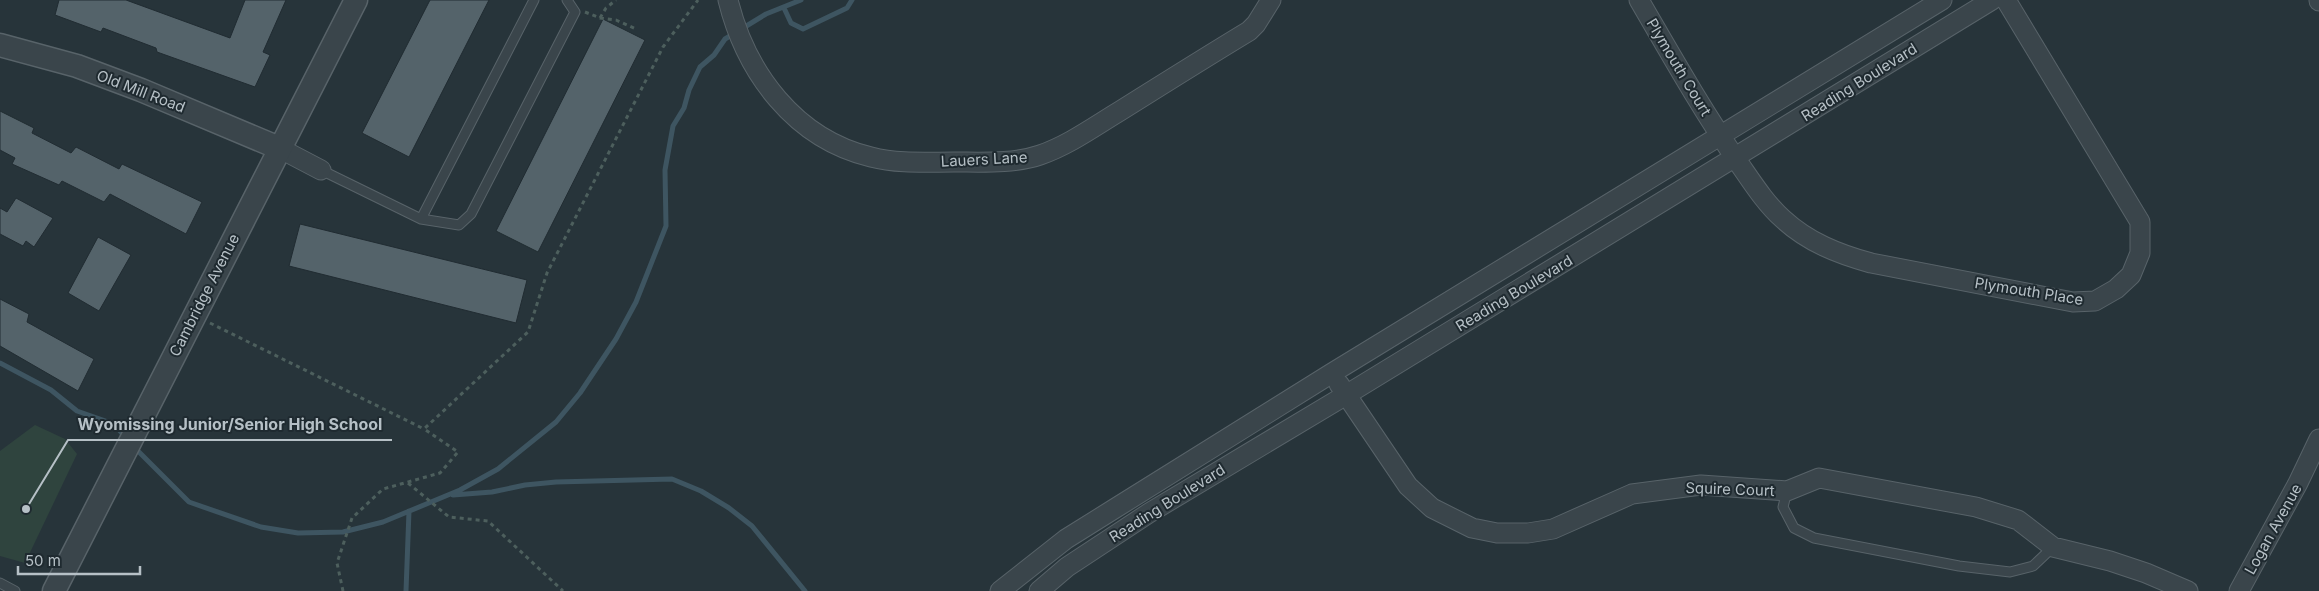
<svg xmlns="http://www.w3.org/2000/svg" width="2319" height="591" font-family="Inter,sans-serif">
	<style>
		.green { fill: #2f443e }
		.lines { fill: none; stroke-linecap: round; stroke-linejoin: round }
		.stream { stroke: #3e5561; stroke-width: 5 }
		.building { fill: #54636a; stroke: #212c32 }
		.service-casing { stroke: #586369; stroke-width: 11 }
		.minor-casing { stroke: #586369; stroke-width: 21 }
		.tertiary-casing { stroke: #586369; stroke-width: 25 }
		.path { stroke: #4d5f5d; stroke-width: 3; stroke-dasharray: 4 4; stroke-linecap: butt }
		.service { stroke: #3a454b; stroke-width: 9 }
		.minor { stroke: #3a454b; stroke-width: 19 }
		.tertiary { stroke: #3a454b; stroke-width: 22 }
		.labels { text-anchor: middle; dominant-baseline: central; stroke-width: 4; stroke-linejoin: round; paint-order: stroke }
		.street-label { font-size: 15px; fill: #b6c0c6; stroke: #1f2a30 }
		.leader { fill: none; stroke: #b6c0c6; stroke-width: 2 }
		.callout-dot { fill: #b6c0c6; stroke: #1f2a30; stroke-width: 2 }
		.callout-label { font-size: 16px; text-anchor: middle; font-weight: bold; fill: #b6c0c6; stroke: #1f2a30; stroke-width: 4; stroke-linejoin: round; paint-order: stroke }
	</style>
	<rect width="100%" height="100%" fill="#27343a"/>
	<path class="green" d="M35,425L65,439L77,454L25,563L0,556V451Z"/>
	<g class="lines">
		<path class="stream" d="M784,8L791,23L803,29L847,8L852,0
			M0,363L51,390L77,411L114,424L125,437
			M134,447L189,502L261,527L298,533L343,532L383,522L460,490L498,469L556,422L580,393L616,339L636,302L666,226L665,170L673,126L684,108L689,90L700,67L714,55L725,39L766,14L801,0
			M453,495L492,492L525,485L556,482L672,479L701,491L729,508L752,526L805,591
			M406,591L409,511"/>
	</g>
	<path class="building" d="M59,0H126L230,38L245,0H286L263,52L270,55L255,87L157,52L156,48L103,28L101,32L55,15Z
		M430,0H489L409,157L362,133Z
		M603,19L645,40L538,252L496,231Z
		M0,111L34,128L32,133L71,153L76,147L119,169L122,164L202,202L186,234L110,194L104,202L62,181L59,185L12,164L15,158L0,150Z
		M16,198L53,218L34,247L26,241L23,246L0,234V208L7,212Z
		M300,224L527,280L516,323L289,266Z
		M98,237L131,255L99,311L68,293Z
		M0,299L29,314L27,322L94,359L78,391L0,346Z"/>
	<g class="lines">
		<defs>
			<path id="service" d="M321,170L421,219L459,225L471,214L575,12L567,0
				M421,219L534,0
				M1787,491L1783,507L1794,528L1814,538L1959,566L2010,572L2033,566L2053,547
				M0,583L15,591"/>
			<path id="minor" d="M728,0C746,73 795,139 871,157C898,164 926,162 954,162C981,162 1014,164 1040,155C1069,145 1095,126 1120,111C1163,84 1206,57 1249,31L1256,24L1271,0
				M1639,0C1671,55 1702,110 1738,162C1752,182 1765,203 1783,219C1808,242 1838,254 1871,263L2073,302L2095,301L2116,289L2131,275L2140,253V222L2006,0
				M2319,0V1
				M279,148L321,170
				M1339,384L1408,486L1432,508L1472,528L1497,533H1528L1553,529L1632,494L1701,485L1787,491L1819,478L1976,507L2018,520L2053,547L2110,561L2146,573L2188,591
				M1000,591L1066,539L1114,509L1332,373L1942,0
				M1039,591L1067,567L1149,513L1346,395L1992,0
				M2239,591L2298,483L2319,439"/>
			<path id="tertiary" d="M0,45L77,66L141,90L279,148
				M54,591L356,0"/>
		</defs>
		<use href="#service" class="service-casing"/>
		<use href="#minor" class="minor-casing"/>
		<use href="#tertiary" class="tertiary-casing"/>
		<path class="path" d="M585,12L600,18L616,20L636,29
			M600,18L606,8L616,0
			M210,323L424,429
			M408,483L449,517L488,521L563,591
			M343,591L337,563L352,518L383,489L440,473L458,452L424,429L528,332L547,273L663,47L698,0"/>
		<use href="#service" class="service"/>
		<use href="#minor" class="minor"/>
		<use href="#tertiary" class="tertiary"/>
	</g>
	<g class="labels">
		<g class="street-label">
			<text transform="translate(1679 67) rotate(59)">Plymouth Court</text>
			<text transform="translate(1859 82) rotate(-32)">Reading Boulevard</text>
			<text transform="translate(141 91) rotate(21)">Old Mill Road</text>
			<text transform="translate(984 159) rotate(-3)">Lauers Lane</text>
			<text transform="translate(2029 291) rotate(9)">Plymouth Place</text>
			<text transform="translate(1514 293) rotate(-31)">Reading Boulevard</text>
			<text transform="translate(204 295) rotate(-63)">Cambridge Avenue</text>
			<text transform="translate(1730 489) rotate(2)">Squire Court</text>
			<text transform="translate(1167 503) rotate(-32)">Reading Boulevard</text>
			<text transform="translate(2273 529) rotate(-61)">Logan Avenue</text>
		</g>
	</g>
	<path class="leader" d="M26 509L68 440H392"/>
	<circle class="callout-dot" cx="26" cy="509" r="5"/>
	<g class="callout-label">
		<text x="230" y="430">Wyomissing Junior/Senior High School</text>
	</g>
	<path d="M18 566v8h122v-8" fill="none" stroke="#b6c0c6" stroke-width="2.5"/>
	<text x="25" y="566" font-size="15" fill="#b6c0c6" stroke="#1f2a30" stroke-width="4" paint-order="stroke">50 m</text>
</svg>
